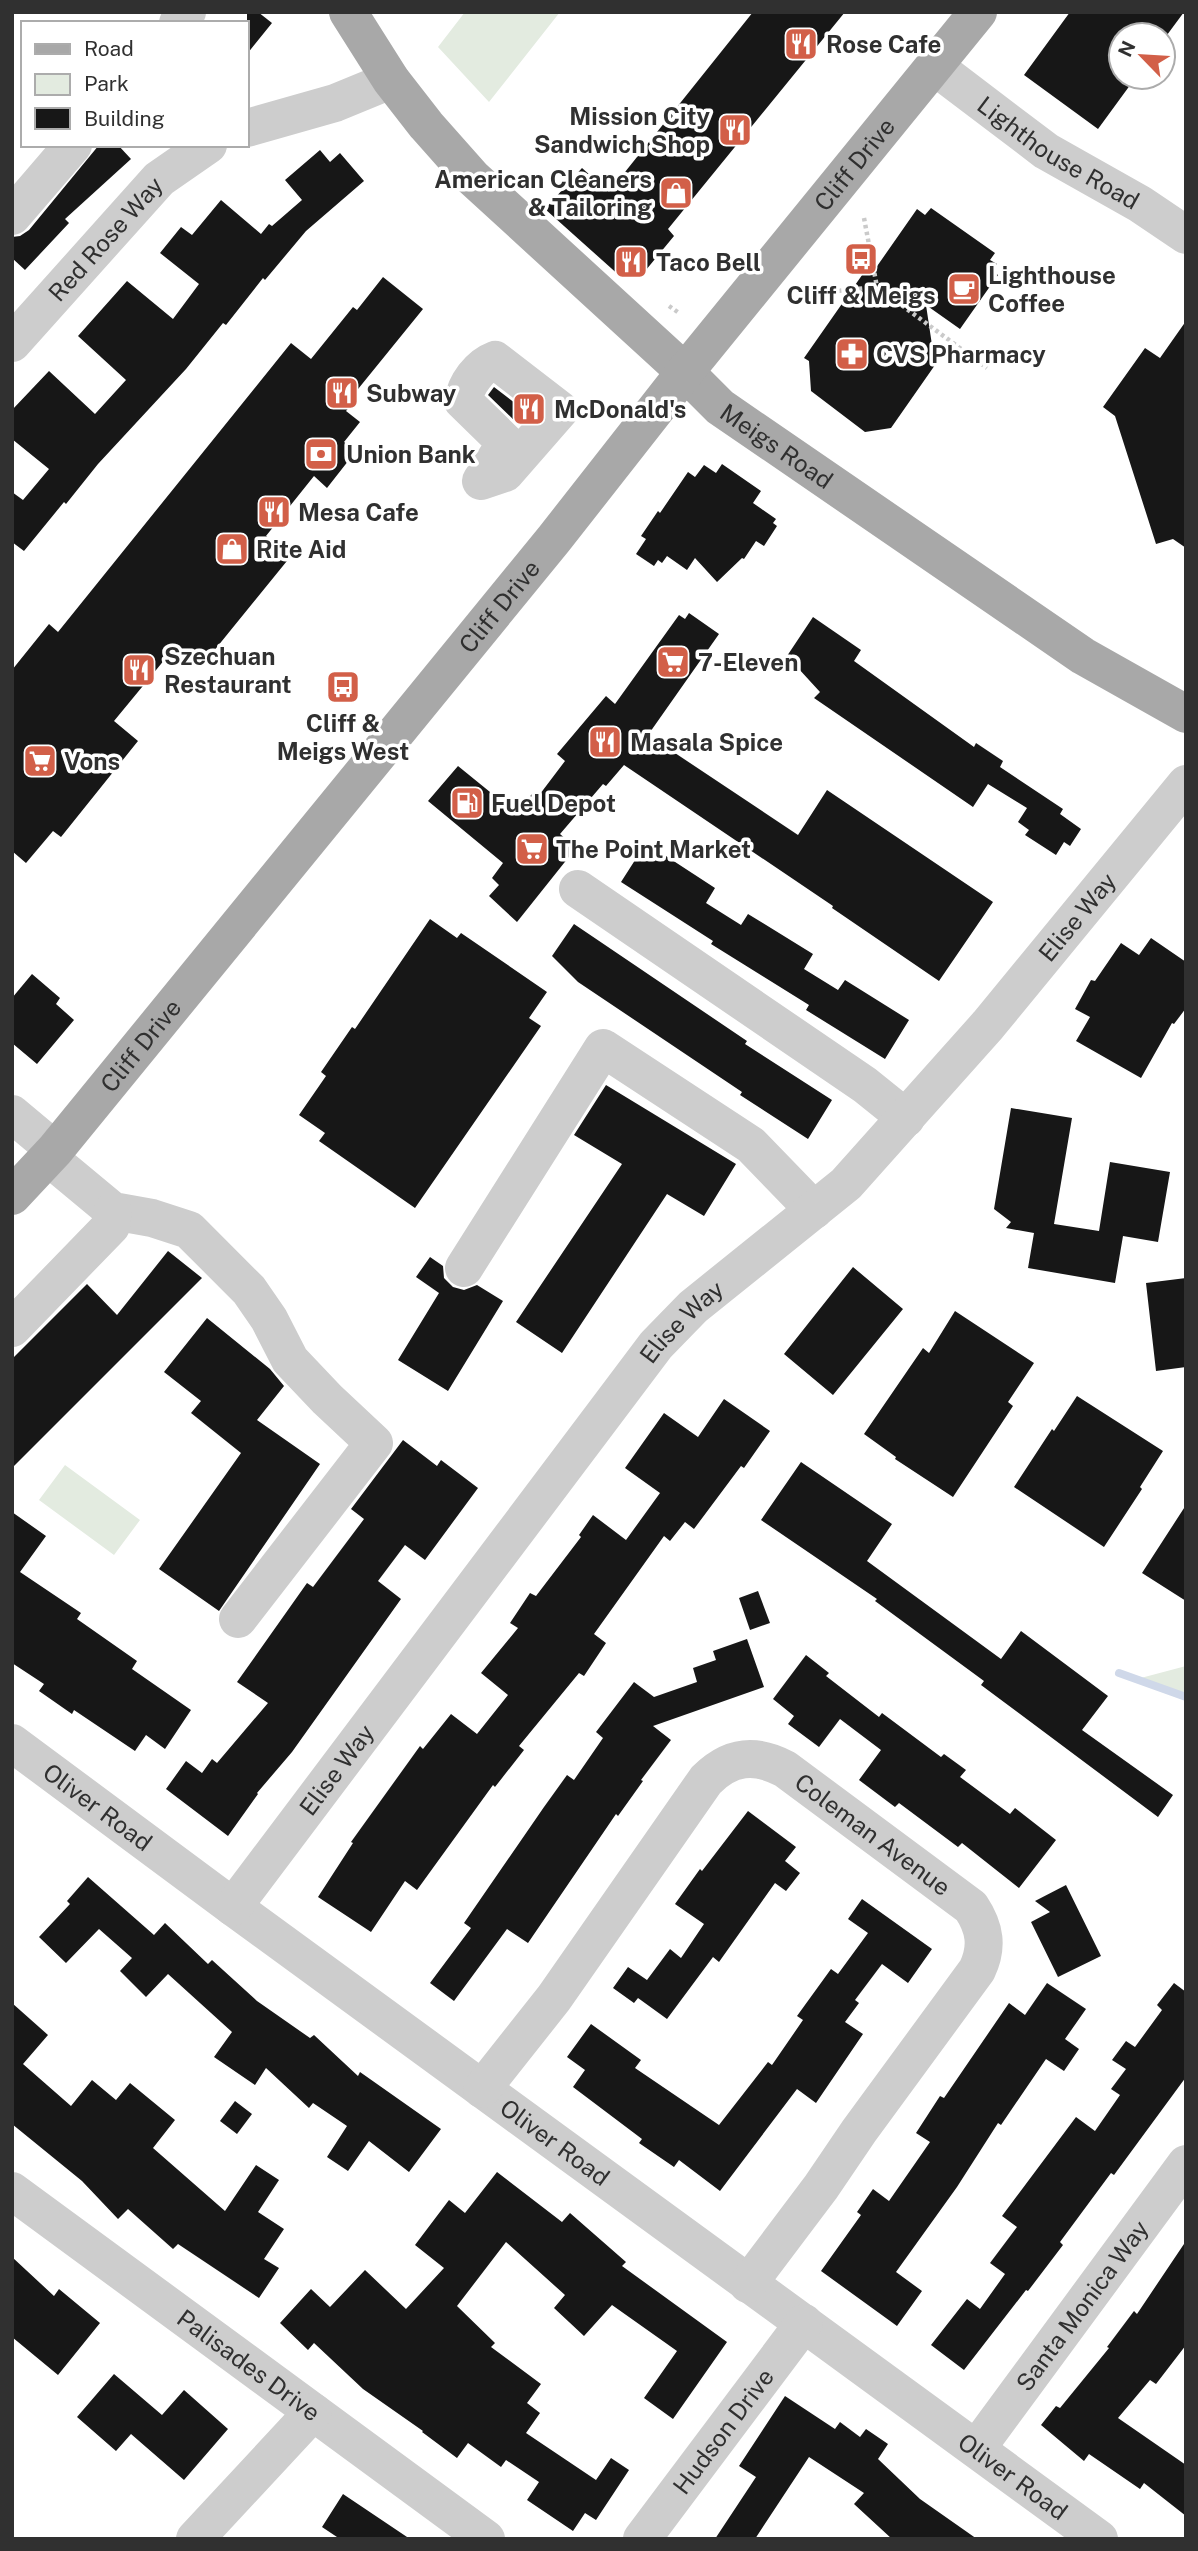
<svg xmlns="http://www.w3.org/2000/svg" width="1198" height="2551" font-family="'Public Sans',sans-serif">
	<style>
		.green { fill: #e3ebe0 }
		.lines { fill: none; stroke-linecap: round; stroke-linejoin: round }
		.stream { stroke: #cfd8e9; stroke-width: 8 }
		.building { fill: #171717 }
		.path { stroke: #cacaca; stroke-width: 4.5; stroke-dasharray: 3.5 3.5; stroke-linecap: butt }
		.minor { stroke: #cdcdcd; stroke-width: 38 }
		.major { stroke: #a8a8a8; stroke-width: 38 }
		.labels { text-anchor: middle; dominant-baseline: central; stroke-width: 7; stroke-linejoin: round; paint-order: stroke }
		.poi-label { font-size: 24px; font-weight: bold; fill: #303030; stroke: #fff; text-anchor: start }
		.street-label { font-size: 24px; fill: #303030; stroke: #fff }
	</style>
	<rect width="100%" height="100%" fill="#fff"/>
	<path class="green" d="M465,12H560L489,102L438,47Z
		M65,1465L140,1520L114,1555L39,1500Z
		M1186,1666V1697L1137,1679Z"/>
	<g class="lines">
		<path class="stream" d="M1119,1673L1186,1697"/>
	</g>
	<path class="building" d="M247,12H258L272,23L247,54Z
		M753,12H845L668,229L674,236L641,276L621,277L545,209L582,168L609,192Z
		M1070,12H1184L1167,35H1121V77H1136L1098,129L1024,75Z
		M99,145H118L131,159L65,219L69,223L25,270L12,258V237L20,236L29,230Z
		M320,150L330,162L340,153L364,181L306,231L265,280L263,278L226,325L223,323L186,369L98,464L66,504L64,502L24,551L12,542V492L23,500L49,469L12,439V410L49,371L95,414L126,380L78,336L127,281L173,319L199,284L160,253L181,227L192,235L221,200L261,234L269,224L272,226L302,200L285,180Z
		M931,208L995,253L990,260L997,264L992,271L998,275L960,329L926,305L935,365L891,428L865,432L811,391L809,361L804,358L867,268L873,272L917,209L925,215Z
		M383,277L423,309L354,394L358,397L346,411L360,422L344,442L356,451L327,488L314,476L266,536L291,556L200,668L175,647L114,721L138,741L61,837L53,831L26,863L12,851V670L49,624L58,632L291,343L311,359L353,307L357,310Z
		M1186,321V548L1173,539L1156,544L1115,416L1103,407L1145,348L1160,358Z
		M494,387L528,413L518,424L488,395Z
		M722,464L761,491L753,503L776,519L773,523L777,526L764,546L756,541L744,559L742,558L717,582L695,558L687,570L667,556L662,563L658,560L654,566L636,554L646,539L641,536L658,511L660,513L688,472L695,477L704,465L716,473Z
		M689,613L719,634L648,735L798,835L827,790L993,902L939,981L832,908L833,906L624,765L606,786L603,784L560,834L576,848L517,922L489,896L499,885L492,878L503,863L428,801L458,766L516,813L532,794L537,798L565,761L557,754L606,696L615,704L679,615L685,619Z
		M813,617L861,650L854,661L974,747L976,743L1003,761L1000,767L1063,809L1060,814L1081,829L1070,846L1064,842L1056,855L1025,835L1029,830L1018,822L1027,808L988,784L973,807L814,698L820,692L787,656Z
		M646,843L715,888L706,903L741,925L748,914L813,954L804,969L838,990L845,980L909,1020L885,1059L806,1010L809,1005L711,944L713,941L621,882Z
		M430,919L457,938L461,933L547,992L529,1018L541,1026L415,1208L319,1141L325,1133L299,1115L326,1076L321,1072L352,1027L355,1029Z
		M574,924L747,1041L745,1044L832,1100L808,1139L740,1095L742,1092L578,982L552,956Z
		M1151,938L1186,962V1008L1174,1024L1172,1023L1141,1078L1076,1041L1090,1017L1075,1009L1091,980L1095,981L1121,943L1139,955Z
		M32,974L60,998L56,1004L74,1020L37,1064L12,1043V998Z
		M606,1085L736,1164L704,1216L667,1194L562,1353L516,1322L622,1164L574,1135Z
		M1011,1108L1072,1118L1054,1224L1099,1231L1110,1162L1170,1172L1158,1242L1123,1236L1115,1283L1028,1268L1034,1233L1006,1228L1011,1222L994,1209Z
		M168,1251L202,1278L12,1468V1359L87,1284L117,1315Z
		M430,1257L443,1266L444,1278L453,1287L464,1290L477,1285L503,1301L448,1391L398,1360L439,1293L416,1277Z
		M853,1267L903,1309L833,1395L784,1354Z
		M1186,1278V1367L1156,1371L1146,1283Z
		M955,1311L1034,1363L1008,1402L1013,1406L953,1497L895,1459L896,1457L864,1434L923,1348L929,1353Z
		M207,1318L270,1369L284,1386L257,1420L320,1464L219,1611L159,1569L241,1453L191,1413L201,1401L164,1372Z
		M1077,1396L1163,1451L1140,1487L1142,1489L1104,1547L1014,1487L1052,1429L1054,1431Z
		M724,1399L770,1431L744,1468L741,1466L694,1529L685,1522L670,1541L664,1536L594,1634L606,1643L584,1676L579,1673L519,1746L524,1750L495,1787L493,1785L417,1890L405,1881L371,1932L318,1897L353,1843L351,1842L420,1746L423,1749L451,1714L477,1734L508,1695L481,1673L518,1628L510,1623L530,1593L536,1596L581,1537L579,1535L593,1515L626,1540L660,1493L625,1468L664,1413L698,1437Z
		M403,1440L437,1466L441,1460L478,1488L425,1560L405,1545L378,1581L401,1599L292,1752L257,1793L258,1794L228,1836L166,1789L186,1761L202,1773L212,1759L217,1763L268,1703L237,1682L307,1583L313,1587L364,1519L351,1509Z
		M801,1462L892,1524L867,1561L1001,1659L1021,1631L1108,1696L1082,1730L1173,1795L1158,1817L981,1685L984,1681L875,1601L877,1599L761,1520Z
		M1186,1505V1601L1142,1573Z
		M12,1512L46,1536L20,1572L81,1613L77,1619L137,1661L132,1669L191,1710L165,1749L146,1735L135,1751L74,1710L72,1714L39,1691L44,1684L12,1663Z
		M758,1591L770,1623L750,1630L739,1598Z
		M747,1639L764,1687L653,1726L671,1740L641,1780L643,1781L618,1816L616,1814L528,1943L507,1929L454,2001L430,1983L471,1928L464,1923L544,1807L567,1775L574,1780L603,1738L596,1732L634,1682L654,1697L697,1682L693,1668L716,1660L713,1651Z
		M806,1655L829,1673L826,1676L879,1717L882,1713L941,1757L944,1754L966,1770L960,1777L1010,1814L1015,1808L1056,1840L1019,1888L962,1843L958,1847L899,1803L895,1807L859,1780L881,1750L840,1719L819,1747L788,1724L794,1716L773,1699Z
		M748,1811L796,1847L785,1861L800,1873L786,1891L775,1883L719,1962L713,1957L667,2019L638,1998L634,2003L613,1988L628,1967L647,1980L670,1949L681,1958L704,1924L675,1904L700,1869L702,1871Z
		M88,1877L154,1935L165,1923L208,1964L212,1960L257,2001L310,2038L314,2035L358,2076L360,2072L441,2129L409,2172L369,2141L348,2171L327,2157L347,2126L313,2103L309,2108L266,2068L255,2085L214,2057L232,2032L168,1974L146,1997L120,1971L132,1958L99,1929L66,1963L39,1937L70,1904L67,1901Z
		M1066,1885L1101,1956L1058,1977L1031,1922L1050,1912L1035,1901Z
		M862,1899L932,1949L908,1983L882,1964L855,2000L859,2003L845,2022L863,2034L816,2103L797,2089L720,2191L679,2160L674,2167L639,2143L642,2139L573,2087L585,2070L567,2057L591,2024L641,2060L635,2068L719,2125L768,2062L772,2065L803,2020L797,2016L831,1969L838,1974L868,1933L848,1919Z
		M1047,1983L1086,2009L1065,2039L1079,2049L1064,2071L1046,2059L1001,2125L998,2123L957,2187L896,2272L922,2291L897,2326L821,2271L861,2215L857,2212L873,2189L889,2201L930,2142L916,2133L940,2096L944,2098L1009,2003L1025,2015Z
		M1174,1983L1186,1992V2077L1114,2175L1111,2173L1060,2242L1063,2245L1028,2291L1026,2290L964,2370L931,2345L967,2299L980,2309L1005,2274L990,2263L1017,2227L1002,2216L1076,2117L1095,2131L1120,2095L1111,2089L1126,2069L1112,2060L1126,2041L1135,2047L1162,2010L1157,2005Z
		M12,2003L48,2035L23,2064L71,2106L92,2080L116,2100L130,2083L175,2120L153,2148L225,2211L256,2165L279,2180L258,2212L284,2229L264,2259L279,2268L259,2298L178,2244L173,2249L128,2209L118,2219L82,2181L12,2124Z
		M235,2101L252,2114L237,2134L220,2121Z
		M497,2172L562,2222L570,2213L626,2262L622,2266L727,2342L673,2419L644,2398L677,2351L612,2305L584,2336L554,2308L565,2295L506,2242L457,2306L495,2343L491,2347L541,2384L527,2403L540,2413L526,2433L596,2480L611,2458L629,2470L596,2520L585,2513L573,2531L527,2500L539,2482L506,2460L501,2467L468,2443L457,2458L422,2432L423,2431L363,2389L314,2343L308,2350L280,2323L311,2289L330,2307L365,2270L406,2309L444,2268L415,2245L449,2200L465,2213Z
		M1186,2241V2345L1156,2384L1150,2380L1118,2418L1186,2465V2516L1144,2483L1140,2489L1089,2454L1084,2461L1041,2425L1056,2406L1060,2408L1109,2348L1107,2347L1134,2311L1137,2314Z
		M12,2257L54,2296L59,2289L100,2323L58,2375L12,2337Z
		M114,2374L162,2415L184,2390L228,2429L184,2480L131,2434L116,2451L77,2417Z
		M785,2396L835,2429L840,2422L860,2437L866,2429L888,2444L878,2459L920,2499L977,2539H892L854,2504L864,2493L809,2457L755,2539H715L756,2477L739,2466Z
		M343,2494L410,2539H340L322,2527Z"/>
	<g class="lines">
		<path class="path" d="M864,218L877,287
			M817,293L877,287L987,368
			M669,306L679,313"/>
		<g class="minor">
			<path d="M178,23L187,12"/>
			<path id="s1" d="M934,66L1046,151L1140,204L1186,235"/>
			<path d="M247,128L335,103L391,80"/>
			<path d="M12,216L73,145"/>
			<path id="s2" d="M12,343L159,179L208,145"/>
			<path d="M495,360L560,410L505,473L481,481L506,443L463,401C466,384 479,366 495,360Z"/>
			<path d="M578,889L865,1085L906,1118"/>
			<path d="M12,1114L55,1150"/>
			<path d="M48,1157L113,1211L152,1218L189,1230L249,1290L269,1319L290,1360L327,1399L374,1443L238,1619"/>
			<path d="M464,1268L603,1048L751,1145L814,1210"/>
			<path d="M12,1328L111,1226L113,1211"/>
			<path id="s3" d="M12,1743L233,1907L1099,2539"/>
			<path id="s4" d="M233,1907L656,1345L693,1307L846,1184L988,1025L1186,784"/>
			<path id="s5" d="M482,2089L554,1998L706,1780C730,1756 755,1753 785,1769L971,1907C985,1928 988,1947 977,1970L859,2131L821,2187L748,2284"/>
			<path id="s6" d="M12,2191L486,2539"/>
			<path id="s7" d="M977,2448L1186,2164"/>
			<path d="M195,2539L313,2412"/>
			<path id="s8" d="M642,2539L804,2323"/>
		</g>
		<g class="major">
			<path id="s9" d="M348,12L391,80L426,125L473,178L685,372L720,407L1083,656L1186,714"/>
			<path id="s10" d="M12,1196L55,1150L554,539L685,372L978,12"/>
		</g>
	</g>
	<defs>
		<symbol id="restaurant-square" viewBox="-11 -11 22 22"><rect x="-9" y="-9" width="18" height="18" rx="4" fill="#d25f48" stroke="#fff"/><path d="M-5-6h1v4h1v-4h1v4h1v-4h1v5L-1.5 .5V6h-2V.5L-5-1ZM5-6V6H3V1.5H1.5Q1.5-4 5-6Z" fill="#fff"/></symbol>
		<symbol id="shop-square" viewBox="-11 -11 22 22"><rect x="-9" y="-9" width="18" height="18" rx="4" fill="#d25f48" stroke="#fff"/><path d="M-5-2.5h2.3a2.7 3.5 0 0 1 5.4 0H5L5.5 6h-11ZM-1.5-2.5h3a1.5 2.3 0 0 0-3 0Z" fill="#fff"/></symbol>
		<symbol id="bus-square" viewBox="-11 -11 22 22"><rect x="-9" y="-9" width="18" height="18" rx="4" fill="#d25f48" stroke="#fff"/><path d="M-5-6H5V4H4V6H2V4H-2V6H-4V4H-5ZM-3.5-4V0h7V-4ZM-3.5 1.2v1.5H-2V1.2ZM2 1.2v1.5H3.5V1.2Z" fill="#fff"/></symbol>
		<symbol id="cafe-square" viewBox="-11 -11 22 22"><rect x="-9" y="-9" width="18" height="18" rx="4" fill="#d25f48" stroke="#fff"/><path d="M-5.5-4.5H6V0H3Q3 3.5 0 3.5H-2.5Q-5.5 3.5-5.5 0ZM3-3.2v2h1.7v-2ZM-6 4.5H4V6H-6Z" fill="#fff"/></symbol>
		<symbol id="pharmacy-square" viewBox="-11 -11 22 22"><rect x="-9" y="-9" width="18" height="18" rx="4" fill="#d25f48" stroke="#fff"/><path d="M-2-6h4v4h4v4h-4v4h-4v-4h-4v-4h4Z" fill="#fff"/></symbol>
		<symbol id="bank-square" viewBox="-11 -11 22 22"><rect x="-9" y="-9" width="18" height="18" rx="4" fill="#d25f48" stroke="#fff"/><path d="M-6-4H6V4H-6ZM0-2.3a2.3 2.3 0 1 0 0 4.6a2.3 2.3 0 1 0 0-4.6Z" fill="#fff"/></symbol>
		<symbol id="supermarket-square" viewBox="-11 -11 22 22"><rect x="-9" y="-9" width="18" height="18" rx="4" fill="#d25f48" stroke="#fff"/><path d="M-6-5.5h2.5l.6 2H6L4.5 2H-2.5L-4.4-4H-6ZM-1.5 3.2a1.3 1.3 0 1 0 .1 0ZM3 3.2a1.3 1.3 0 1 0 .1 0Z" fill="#fff"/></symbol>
		<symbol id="fuel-square" viewBox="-11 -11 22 22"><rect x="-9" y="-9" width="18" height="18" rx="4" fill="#d25f48" stroke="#fff"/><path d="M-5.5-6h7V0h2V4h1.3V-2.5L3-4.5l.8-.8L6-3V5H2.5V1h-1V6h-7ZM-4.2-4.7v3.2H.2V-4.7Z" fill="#fff"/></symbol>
	</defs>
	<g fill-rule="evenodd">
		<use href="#restaurant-square" x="782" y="25" width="38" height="38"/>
		<use href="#restaurant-square" x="716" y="111" width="38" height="38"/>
		<use href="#shop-square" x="657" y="174" width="38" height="38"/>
		<use href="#bus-square" x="842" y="240" width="38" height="38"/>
		<use href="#restaurant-square" x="612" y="243" width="38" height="38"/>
		<use href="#cafe-square" x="945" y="270" width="38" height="38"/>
		<use href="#pharmacy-square" x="833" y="335" width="38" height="38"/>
		<use href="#restaurant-square" x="323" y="374" width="38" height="38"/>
		<use href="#restaurant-square" x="510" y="390" width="38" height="38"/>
		<use href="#bank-square" x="302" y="435" width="38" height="38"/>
		<use href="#restaurant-square" x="255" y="493" width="38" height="38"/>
		<use href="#shop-square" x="213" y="530" width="38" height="38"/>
		<use href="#supermarket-square" x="654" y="643" width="38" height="38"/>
		<use href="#restaurant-square" x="120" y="651" width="38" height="38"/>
		<use href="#bus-square" x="324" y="668" width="38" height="38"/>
		<use href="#restaurant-square" x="586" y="723" width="38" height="38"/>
		<use href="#supermarket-square" x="21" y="742" width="38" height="38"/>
		<use href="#fuel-square" x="448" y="784" width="38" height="38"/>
		<use href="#supermarket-square" x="513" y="830" width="38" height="38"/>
	</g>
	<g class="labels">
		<g class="poi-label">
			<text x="826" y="44">Rose Cafe</text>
			<text x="710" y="116" text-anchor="end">Mission City<tspan x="710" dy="28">Sandwich Shop</tspan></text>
			<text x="652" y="179" text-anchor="end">American Cleaners<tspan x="652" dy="28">&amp; Tailoring</tspan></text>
			<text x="656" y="262">Taco Bell</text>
			<text x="988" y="275">Lighthouse<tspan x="988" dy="28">Coffee</tspan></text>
			<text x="861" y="295" text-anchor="middle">Cliff &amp; Meigs</text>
			<text x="876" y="354">CVS Pharmacy</text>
			<text x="366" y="393">Subway</text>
			<text x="554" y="409">McDonald's</text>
			<text x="346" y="454">Union Bank</text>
			<text x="298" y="512">Mesa Cafe</text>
			<text x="256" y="549">Rite Aid</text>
			<text x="164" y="656">Szechuan<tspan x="164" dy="28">Restaurant</tspan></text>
			<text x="698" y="662">7-Eleven</text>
			<text x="343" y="723" text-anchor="middle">Cliff &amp;<tspan x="343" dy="28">Meigs West</tspan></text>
			<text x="630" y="742">Masala Spice</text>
			<text x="64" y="761">Vons</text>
			<text x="491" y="803">Fuel Depot</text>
			<text x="556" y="849">The Point Market</text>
		</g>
		<g class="street-label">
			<text stroke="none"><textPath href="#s1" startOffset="152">Lighthouse Road</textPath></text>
			<text stroke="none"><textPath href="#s10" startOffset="1332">Cliff Drive</textPath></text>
			<text stroke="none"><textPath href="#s2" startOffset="140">Red Rose Way</textPath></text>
			<text stroke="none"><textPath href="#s9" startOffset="614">Meigs Road</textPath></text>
			<text stroke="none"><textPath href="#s10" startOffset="765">Cliff Drive</textPath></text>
			<text stroke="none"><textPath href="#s4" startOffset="1306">Elise Way</textPath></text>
			<text stroke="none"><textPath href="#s10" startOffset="198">Cliff Drive</textPath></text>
			<text stroke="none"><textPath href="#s4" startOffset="738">Elise Way</textPath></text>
			<text stroke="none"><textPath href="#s4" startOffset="172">Elise Way</textPath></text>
			<text stroke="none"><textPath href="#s3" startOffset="107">Oliver Road</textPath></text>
			<text stroke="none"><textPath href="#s5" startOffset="578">Coleman Avenue</textPath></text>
			<text stroke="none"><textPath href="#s3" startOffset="674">Oliver Road</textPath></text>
			<text stroke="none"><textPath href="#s7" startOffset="177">Santa Monica Way</textPath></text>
			<text stroke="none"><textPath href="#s6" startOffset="294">Palisades Drive</textPath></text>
			<text stroke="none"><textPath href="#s8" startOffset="135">Hudson Drive</textPath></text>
			<text stroke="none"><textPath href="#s3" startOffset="1241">Oliver Road</textPath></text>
		</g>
	</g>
	<rect width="1198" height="2551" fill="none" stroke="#303030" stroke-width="28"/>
	<rect x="21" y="21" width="228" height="126" fill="#ffffff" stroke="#acacac" stroke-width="2"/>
	<rect x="35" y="44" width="35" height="10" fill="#a8a8a8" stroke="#acacac" stroke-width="2"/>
	<text x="84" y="56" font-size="21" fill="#303030">Road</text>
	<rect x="35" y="74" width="35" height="21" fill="#e3ebe0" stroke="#acacac" stroke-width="2"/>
	<text x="84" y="91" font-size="21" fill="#303030">Park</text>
	<rect x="35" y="108" width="35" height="21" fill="#171717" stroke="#acacac" stroke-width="2"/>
	<text x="84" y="126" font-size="21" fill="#303030">Building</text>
	<g transform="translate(1142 56) rotate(295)"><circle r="33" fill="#ffffff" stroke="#acacac" stroke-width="2"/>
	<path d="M0-5L12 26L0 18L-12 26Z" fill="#d25f48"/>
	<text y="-10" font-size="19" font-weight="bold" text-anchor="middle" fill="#303030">N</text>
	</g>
</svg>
